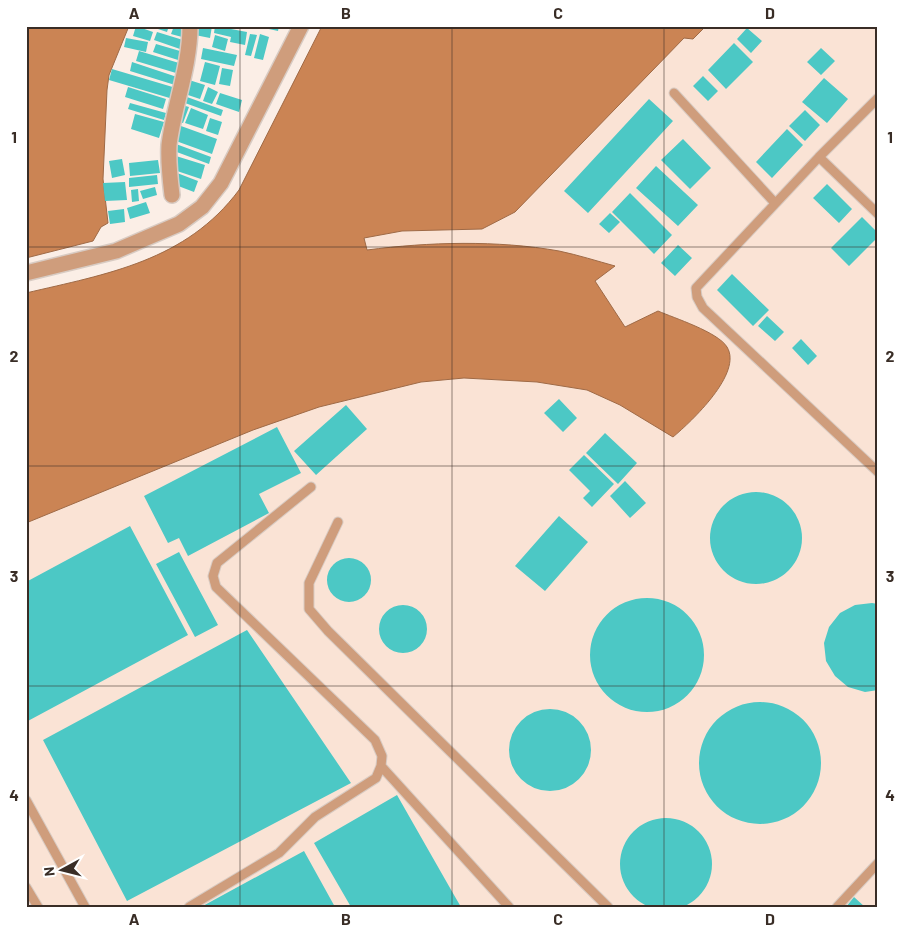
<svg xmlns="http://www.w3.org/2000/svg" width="904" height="933" font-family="Barlow,sans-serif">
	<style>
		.built { fill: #fae3d5 }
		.water { fill: #cb8454; stroke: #9f6a46 }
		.building { fill: #4cc8c5 }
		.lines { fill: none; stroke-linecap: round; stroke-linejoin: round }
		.lane-casing { stroke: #d8cbc3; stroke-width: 11 }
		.street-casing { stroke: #d8cbc3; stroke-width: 18 }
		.lane { stroke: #cf9d7c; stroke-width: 9 }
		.street { stroke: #cf9d7c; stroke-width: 15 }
		.grid { fill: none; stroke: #392d26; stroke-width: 1; stroke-opacity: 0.55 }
		.neatline { fill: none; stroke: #392d26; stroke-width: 2 }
		.grid-label { font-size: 16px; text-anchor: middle; font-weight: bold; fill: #392d26 }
	</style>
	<rect width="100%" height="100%" fill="#fbeee6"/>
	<path class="built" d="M706,26H878V907H26V523L253,430L319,407L421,382L464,378L537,382L587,390L620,405L625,327L595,281L614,267L559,251L475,244L410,245L367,250L364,238L402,231H429L685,37L693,39Z"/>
	<path class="water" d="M26,26H129L109,75L107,90L103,179L108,223L101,227L93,241L26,258Z
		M322,26H706L693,39L684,38L515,212L482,229L402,231L364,238L367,250C429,242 497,240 559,251C578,255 597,261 615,266L595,281L625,327L658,311C674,318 718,332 727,347C743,373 692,421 673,437L620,405L587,390L537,382L464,378L421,382L319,407L253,430L26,523V293C107,274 186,261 239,190Z"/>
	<path class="building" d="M136,26L153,32L150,41L133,36Z
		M149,26H169L167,32Z
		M174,26H185L182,37L171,34Z
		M197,26H212L210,38L195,35Z
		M215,26L247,32L245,45L230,42L231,37L214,33Z
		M255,26H279L278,31Z
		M747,28L762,41L751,53L737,39Z
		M157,32L183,40L180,49L154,40Z
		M250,34L257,35L251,56L245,55Z
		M260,34L269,37L263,60L254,58Z
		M215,35L228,39L225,51L212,47Z
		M126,38L148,42L146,52L124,47Z
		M734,43L753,62L726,89L708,70Z
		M156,44L180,51L178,60L153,52Z
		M203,48L237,55L234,66L201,59Z
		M821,48L835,61L821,75L807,62Z
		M139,51L179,63L176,73L136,61Z
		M132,62L177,77L175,85L130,71Z
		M205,62L220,66L215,85L200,81Z
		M222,68L233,70L230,86L219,84Z
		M112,69L176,88L173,99L109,80Z
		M703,76L718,91L708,101L693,86Z
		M824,78L848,99L827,123L802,102Z
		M189,80L205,85L200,99L185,94Z
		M128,87L166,99L163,109L125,97Z
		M208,87L218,92L212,104L203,101Z
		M220,93L242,100L239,112L216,104Z
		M187,97L223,110L221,116L185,103Z
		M649,99L673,121L588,213L564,191Z
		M130,103L166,113L164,120L128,109Z
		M182,105L189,107L183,123L176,121Z
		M191,108L208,115L203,129L185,123Z
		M805,110L820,125L805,141L789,126Z
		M135,114L164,122L159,138L131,129Z
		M210,118L222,122L218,135L206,131Z
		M181,126L217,139L212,154L176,141Z
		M787,129L803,145L772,178L756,162Z
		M683,139L711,168L690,189L661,160Z
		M176,144L211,157L209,164L174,151Z
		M176,156L205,165L201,179L171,169Z
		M122,159L125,175L112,178L109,161Z
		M158,160L160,173L130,176L129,163Z
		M656,166L698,205L678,226L636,188Z
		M177,173L198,181L194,192L173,184Z
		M157,175L158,184L129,187V178Z
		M125,182L127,200L105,201L103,183Z
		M827,184L852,209L839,223L813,198Z
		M155,187L157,195L143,199L140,191Z
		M138,189L139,201L132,202L131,190Z
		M630,193L672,235L654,254L612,212Z
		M146,202L150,213L130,219L127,208Z
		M124,209L125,222L110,224L108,211Z
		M610,213L620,222L609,233L599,224Z
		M862,217L878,233V237L849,266L831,248Z
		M678,245L692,258L675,276L661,263Z
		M732,274L769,310L753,326L717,290Z
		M767,316L784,332L775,341L758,326Z
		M801,339L817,356L808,365L792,348Z
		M559,399L577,418L563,432L544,413Z
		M346,405L367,429L316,475L294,451Z
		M277,427L301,473L259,494L269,513L188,556L179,538L168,543L144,496Z
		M605,433L637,463L618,484L586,453Z
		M584,455L614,484L592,507L583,498L590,491L569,470Z
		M625,481L646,503L630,518L610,496Z
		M710 538a46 46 0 1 1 92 0a46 46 0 1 1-92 0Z
		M559,516L588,542L545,591L515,566Z
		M130,526L188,635L26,722V582Z
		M179,552L218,625L195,637L156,564Z
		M327 580a22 22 0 1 1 44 0a22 22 0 1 1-44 0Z
		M590 655a57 57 0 1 1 114 0a57 57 0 1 1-114 0Z
		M872,603L878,604V690L865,692L848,687L835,676L826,661L824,643L829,627L840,613L855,605Z
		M379 629a24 24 0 1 1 48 0a24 24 0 1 1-48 0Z
		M247,630L351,783L127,901L43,740Z
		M699 763a61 61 0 1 1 122 0a61 61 0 1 1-122 0Z
		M509 750a41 41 0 1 1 82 0a41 41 0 1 1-82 0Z
		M397,795L454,895L461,907H351L314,843Z
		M620 864a46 46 0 1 1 92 0a46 46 0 1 1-92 0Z
		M304,851L335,907H201Z
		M854,897L865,907H846Z"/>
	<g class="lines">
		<defs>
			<path id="lane" d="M674,93L775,203
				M878,98L819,157L696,288L697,297L703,308L878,472
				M819,157L878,214
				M338,522L309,583V609L328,631L608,907
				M381,766L509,907
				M26,800L85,907
				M26,887L38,907
				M189,907L279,853L315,817L376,778L381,766L382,756L375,740L216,587L213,576L217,563L311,487
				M837,907L878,863"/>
			<path id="street" d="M172,195C170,179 168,162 169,145C174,105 190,67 190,26
				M26,273L116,251L179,224L202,207L221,183L301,26"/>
		</defs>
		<use href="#lane" class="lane-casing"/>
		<use href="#street" class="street-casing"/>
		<use href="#lane" class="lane"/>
		<use href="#street" class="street"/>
	</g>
	<path class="grid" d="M240,26V907M452,26V907M664,26V907M26,247H878M26,466H878M26,686H878"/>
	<rect width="904" height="933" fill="none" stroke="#ffffff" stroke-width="55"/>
	<g transform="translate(62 870) rotate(263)" stroke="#ffffff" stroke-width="4" paint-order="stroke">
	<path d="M0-4L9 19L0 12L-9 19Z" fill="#392d26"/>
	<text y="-8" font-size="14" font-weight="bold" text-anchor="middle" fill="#392d26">N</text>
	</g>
	<rect x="28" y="28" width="848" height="878" class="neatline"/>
	<g class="grid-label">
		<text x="134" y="19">A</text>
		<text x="346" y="19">B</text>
		<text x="558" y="19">C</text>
		<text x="770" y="19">D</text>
		<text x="14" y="143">1</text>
		<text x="890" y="143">1</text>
		<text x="14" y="362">2</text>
		<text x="890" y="362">2</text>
		<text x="14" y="582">3</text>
		<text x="890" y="582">3</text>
		<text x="14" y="801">4</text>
		<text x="890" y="801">4</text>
		<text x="134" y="925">A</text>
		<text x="346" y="925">B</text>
		<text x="558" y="925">C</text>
		<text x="770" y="925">D</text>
	</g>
</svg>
